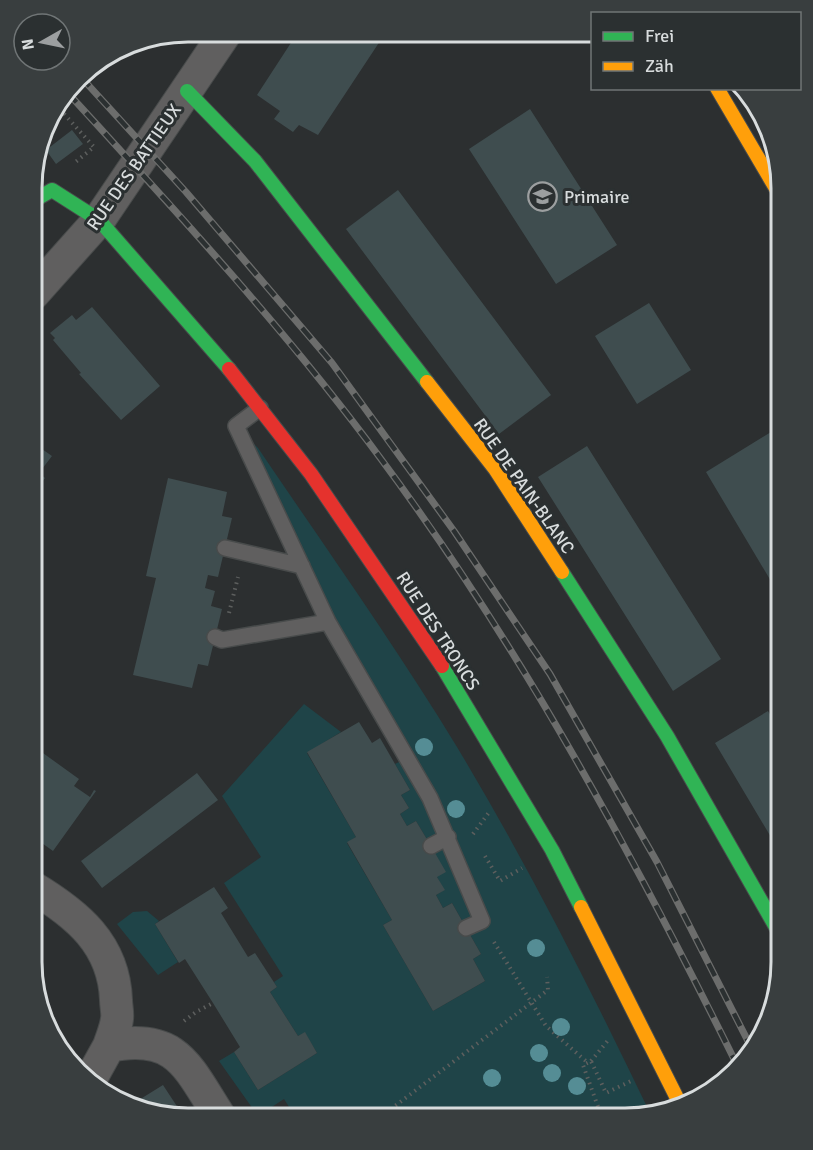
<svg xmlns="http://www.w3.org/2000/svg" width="813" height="1150" font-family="Signika,sans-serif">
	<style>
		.green { fill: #1f4448 }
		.building { fill: #3f4d4f }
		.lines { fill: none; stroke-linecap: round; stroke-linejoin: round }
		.lane-casing { stroke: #484b4b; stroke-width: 18 }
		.street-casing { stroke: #484b4b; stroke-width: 34 }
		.fast-casing { stroke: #484b4b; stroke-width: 16 }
		.slow-casing { stroke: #484b4b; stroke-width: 16 }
		.jam-casing { stroke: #484b4b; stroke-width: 16 }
		.path { stroke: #5d5f5e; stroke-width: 4; stroke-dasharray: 1.5 4.5; stroke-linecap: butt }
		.lane { stroke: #605f5f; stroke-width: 15 }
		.street { stroke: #605f5f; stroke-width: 32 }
		.fast { stroke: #30b455; stroke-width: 14 }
		.slow { stroke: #ff9f0a; stroke-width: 14 }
		.jam { stroke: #e5322d; stroke-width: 14 }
		.rail-casing { stroke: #6c6d6c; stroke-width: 7 }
		.rail { stroke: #2b3031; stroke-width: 4.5; stroke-dasharray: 14; stroke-linecap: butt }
		.tree { fill: #558d95 }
		.labels { text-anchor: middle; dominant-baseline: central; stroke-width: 6; stroke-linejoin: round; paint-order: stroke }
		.street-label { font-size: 18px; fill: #d8dcdd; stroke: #2b3031 }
		.poi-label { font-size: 18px; fill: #d8dcdd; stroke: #2b3031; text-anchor: start }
		.rim { fill: none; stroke: #d8dcdd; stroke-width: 3 }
	</style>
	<rect width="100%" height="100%" fill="#2c2f30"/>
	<path class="green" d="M236,426L258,448C325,547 395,645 457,747C528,865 590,988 650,1113L626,1118H296L284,1099L258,1116L219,1061L234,1052L258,1090L317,1053L305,1033L298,1036L270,992L277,987L274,982L283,976L224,883L261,857L222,796L304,704L341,732L307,753L356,837L347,843L392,920L383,925L433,1011L485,981L473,959L481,954L452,903L443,908L436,895L444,890L437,877L431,846L416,821L407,826L400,814L409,808L401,795L410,790L395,764L407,758L328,622Z
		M147,911L159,921L155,924L178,962L158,975L117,924L133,912Z"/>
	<path class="building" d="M298,32H386L318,135L299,125L293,132L274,119L280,111L257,95Z
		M530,109L617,245L556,284L469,149Z
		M72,130L83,144L56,164L46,150Z
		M398,190L551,395L499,434L346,229Z
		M649,303L691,370L637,404L595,336Z
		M92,307L160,386L121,420L79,374L81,373L53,340L55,338L50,333L72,315L76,320Z
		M776,429L781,438V598L706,472Z
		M32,442L52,456L39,473L45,478L32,496Z
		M587,446L721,659L673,691L538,477Z
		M168,478L227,492L222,516L232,518L218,577L208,575L205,588L215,591L211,606L222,609L208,666L198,664L192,688L133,675L156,578L146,576Z
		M768,711L781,733V854L715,743Z
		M359,722L372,743L380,738L410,790L401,795L409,808L400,814L407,826L416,821L431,846L446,872L437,877L445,890L436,895L443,908L452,903L481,954L473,959L485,981L433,1011L383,925L392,920L347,842L356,837L307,752Z
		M36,748L79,779L74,786L90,797L94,790L96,791L53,851L32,836V753Z
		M197,773L218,800L102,888L81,861Z
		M214,887L228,908L221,913L248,957L255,953L277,987L270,992L298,1036L305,1032L317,1053L258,1090L234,1052L240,1047L213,1003L185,959L179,963L155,924Z
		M163,1085L184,1117H168L134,1103Z"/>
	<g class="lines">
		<defs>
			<path id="lane" d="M260,408L236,426L328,622L430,798L482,921L466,928
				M225,548L302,566
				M215,637L222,640L328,622
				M431,846L448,837"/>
			<path id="street" d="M33,294L99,220L226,32
				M32,887C77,914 114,944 116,1000C116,1006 118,1013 117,1019C116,1028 112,1037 109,1046C178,1032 188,1068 220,1117
				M89,1082L109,1046"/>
			<path id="fast" d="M187,91L255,161L427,382
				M33,201L52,190L99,220L229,369
				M562,572L667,736L781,936
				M442,666L552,850L581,907"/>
			<path id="slow" d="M717,88L781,197
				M427,382L495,469L562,572
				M581,907L681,1106"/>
			<path id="jam" d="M229,369L311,474L442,666"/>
		</defs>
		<use href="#lane" class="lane-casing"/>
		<use href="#street" class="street-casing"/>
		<use href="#fast" class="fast-casing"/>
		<use href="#slow" class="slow-casing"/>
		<use href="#jam" class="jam-casing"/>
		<path class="path" d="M56,105L94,147L73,164
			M229,613L238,577
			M473,834L490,811
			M485,856L500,881L522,868
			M494,942L546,1026L588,1063
			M184,1021L196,1012L213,1003
			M591,1061L610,1038
			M375,1118L391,1109L548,990L547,977
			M602,1118L583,1065L591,1061L606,1093L631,1081"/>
		<use href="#lane" class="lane"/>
		<use href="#street" class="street"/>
		<use href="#fast" class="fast"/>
		<use href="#slow" class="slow"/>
		<use href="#jam" class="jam"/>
		<defs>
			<path id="rail" d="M80,76L186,192L332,363L454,531L550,674L657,862L753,1051
				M67,92C176,211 285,329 381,459C521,647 633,855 737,1065"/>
		</defs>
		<use href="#rail" class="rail-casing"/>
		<use href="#rail" class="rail"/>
	</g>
	<g class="tree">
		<circle cx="424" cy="747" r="9"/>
		<circle cx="456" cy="809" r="9"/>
		<circle cx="536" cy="948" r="9"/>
		<circle cx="561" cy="1027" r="9"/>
		<circle cx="539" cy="1053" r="9"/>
		<circle cx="552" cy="1073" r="9"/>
		<circle cx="492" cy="1078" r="9"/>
		<circle cx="577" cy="1086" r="9"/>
	</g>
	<defs>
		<symbol id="school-ring" viewBox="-11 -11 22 22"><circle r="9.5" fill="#2b3031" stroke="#9c9fa0" stroke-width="1.5"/><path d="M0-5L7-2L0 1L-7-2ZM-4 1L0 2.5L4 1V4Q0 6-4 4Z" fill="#9c9fa0"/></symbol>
	</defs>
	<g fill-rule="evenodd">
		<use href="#school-ring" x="526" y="180" width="33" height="33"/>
	</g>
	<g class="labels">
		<g class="street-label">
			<text transform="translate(134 167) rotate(-55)">RUE DES BATTIEUX</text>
			<text transform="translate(524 486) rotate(55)">RUE DE PAIN-BLANC</text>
			<text transform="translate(438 631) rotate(57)">RUE DES TRONCS</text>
		</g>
		<g class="poi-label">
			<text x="564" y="197">Primaire</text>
		</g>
	</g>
	<path d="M0 0H813V1150H0ZM188 42H625A146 146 0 0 1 771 188V962A146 146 0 0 1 625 1108H188A146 146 0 0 1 42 962V188A146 146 0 0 1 188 42Z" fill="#393e3f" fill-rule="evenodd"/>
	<path class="rim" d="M188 42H625A146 146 0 0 1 771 188V962A146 146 0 0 1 625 1108H188A146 146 0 0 1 42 962V188A146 146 0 0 1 188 42Z"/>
	<rect x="591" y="12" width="210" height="78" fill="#2b3031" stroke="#707576" stroke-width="1.5"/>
	<rect x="603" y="32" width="30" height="9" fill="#30b455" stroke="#707576" stroke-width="1.5"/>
	<text x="645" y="42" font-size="18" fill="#d8dcdd">Frei</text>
	<rect x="603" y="62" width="30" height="9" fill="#ff9f0a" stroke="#707576" stroke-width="1.5"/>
	<text x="645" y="72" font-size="18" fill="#d8dcdd">Zäh</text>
	<g transform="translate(42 42) rotate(261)"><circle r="28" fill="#2b3031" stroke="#707576" stroke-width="1.5"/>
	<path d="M0-4.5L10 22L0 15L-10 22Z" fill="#9c9fa0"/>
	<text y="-9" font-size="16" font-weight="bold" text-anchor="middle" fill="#d8dcdd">N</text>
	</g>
</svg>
